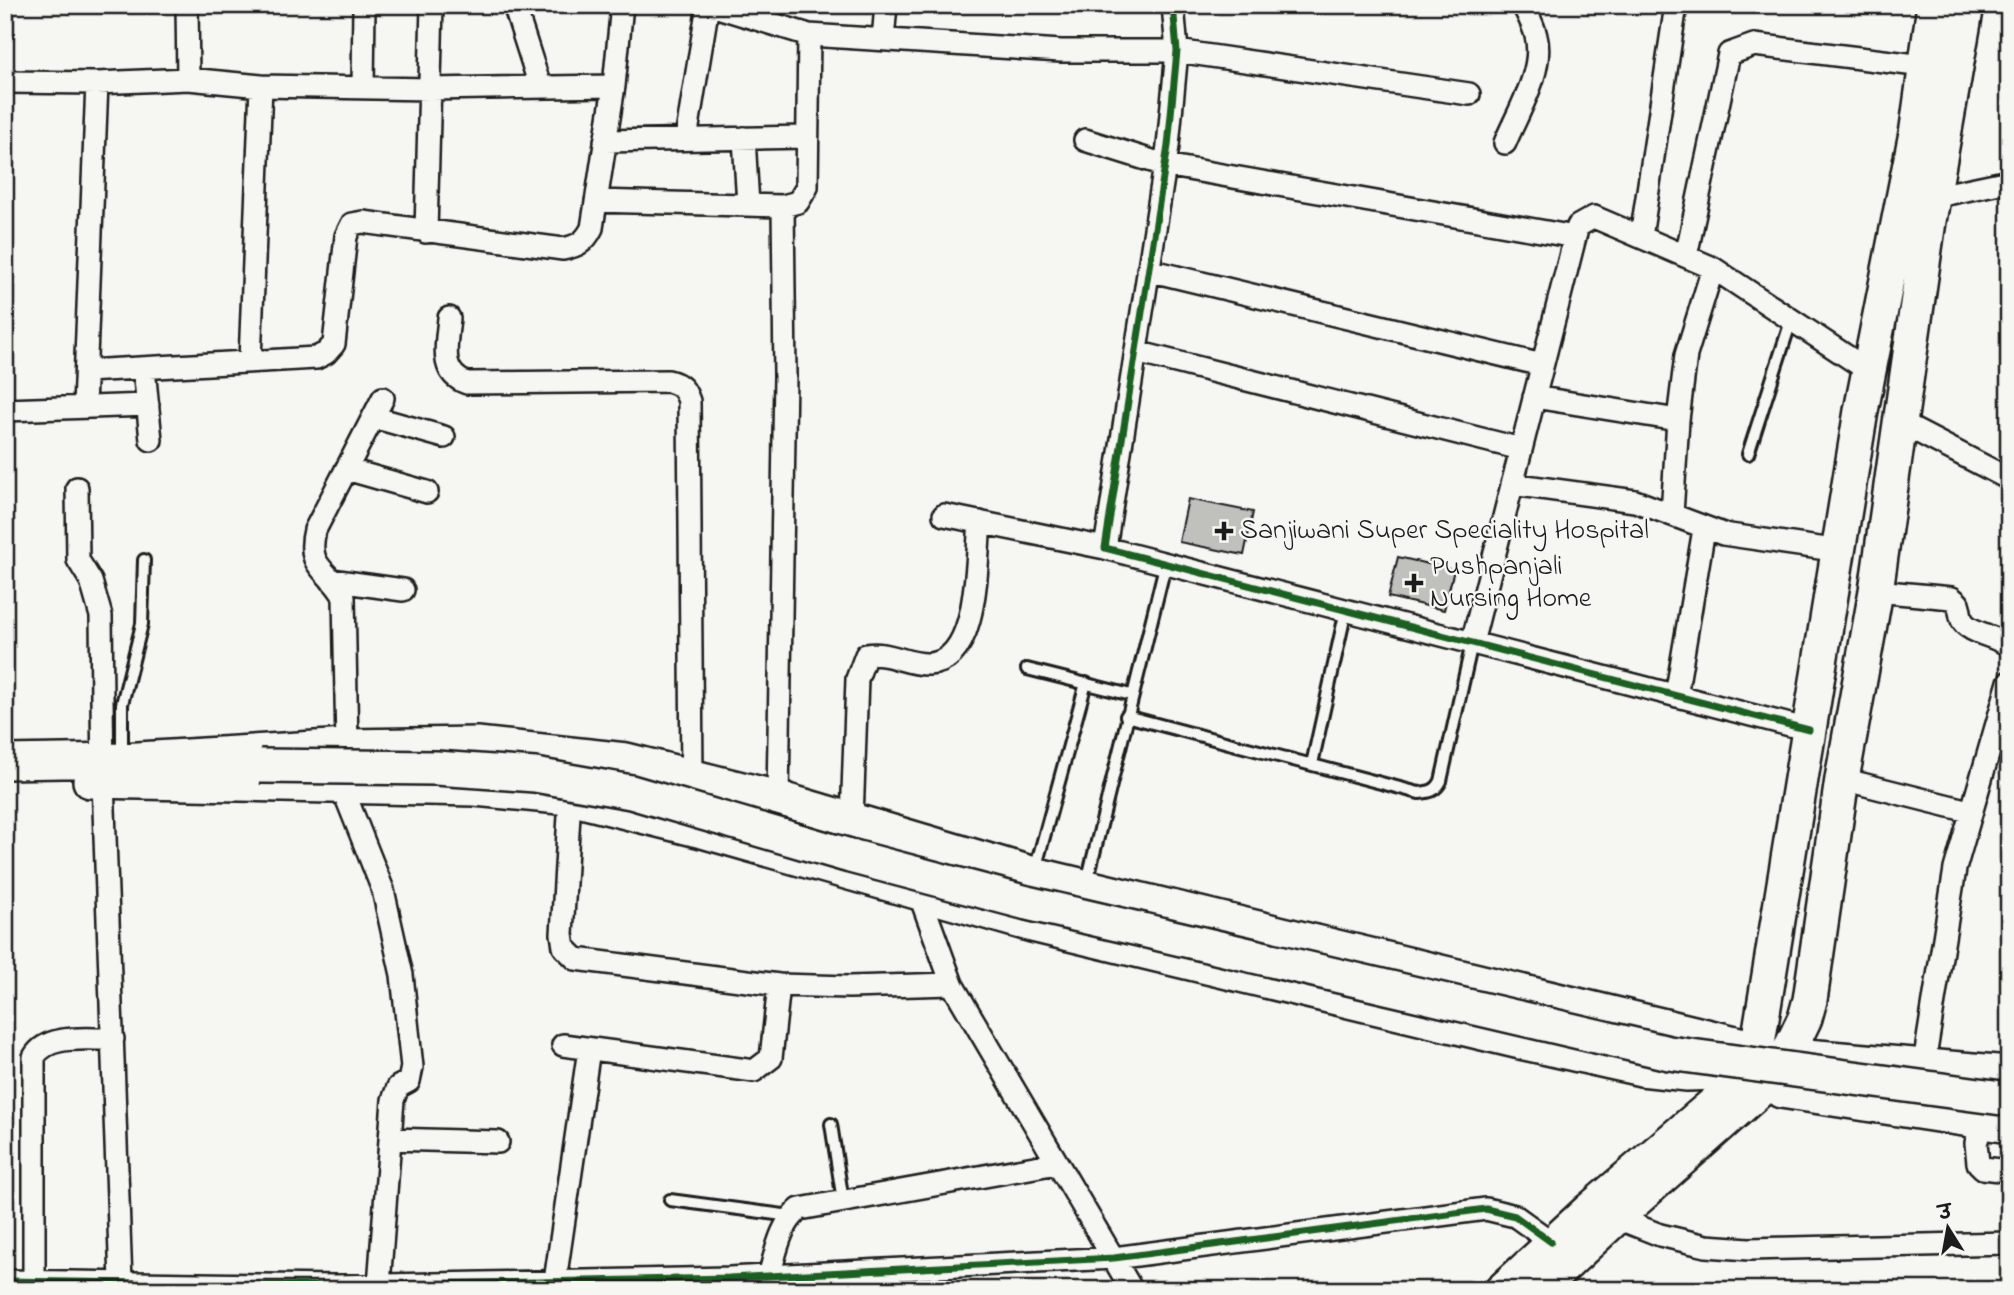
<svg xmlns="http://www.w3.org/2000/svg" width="2014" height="1295" font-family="'Indie Flower','Playpen Sans Deva',sans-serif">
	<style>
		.building { fill: #c0c0bd; stroke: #1c1c1c; stroke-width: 2 }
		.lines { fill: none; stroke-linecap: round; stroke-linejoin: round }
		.service-casing { stroke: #1c1c1c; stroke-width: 16 }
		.minor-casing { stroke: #1c1c1c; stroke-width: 26 }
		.secondary-casing { stroke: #1c1c1c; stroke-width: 35 }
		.primary-casing { stroke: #1c1c1c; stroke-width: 38 }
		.service { stroke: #f6f6f2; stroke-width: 10 }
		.minor { stroke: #f6f6f2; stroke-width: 21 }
		.secondary { stroke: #f6f6f2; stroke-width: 30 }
		.primary { stroke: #f6f6f2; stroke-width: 33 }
		.primary-bridge-casing { stroke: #1c1c1c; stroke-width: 38; stroke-linecap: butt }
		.primary-bridge { stroke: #f6f6f2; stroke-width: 33 }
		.cycleway-casing { stroke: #f6f6f2; stroke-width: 11 }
		.cycleway { stroke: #1b5e20; stroke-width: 7 }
		.poi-dot { fill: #1c1c1c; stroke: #f6f6f2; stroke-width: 2.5 }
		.labels { text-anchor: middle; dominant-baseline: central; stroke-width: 5; stroke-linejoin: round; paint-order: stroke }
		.poi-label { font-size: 28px; fill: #1c1c1c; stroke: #f6f6f2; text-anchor: start }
	</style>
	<rect width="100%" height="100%" fill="#f6f6f2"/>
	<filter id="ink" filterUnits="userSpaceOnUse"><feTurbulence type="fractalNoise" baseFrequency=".0143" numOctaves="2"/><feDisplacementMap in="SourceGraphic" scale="14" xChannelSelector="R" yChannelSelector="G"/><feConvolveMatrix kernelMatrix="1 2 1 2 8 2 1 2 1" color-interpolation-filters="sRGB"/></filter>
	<g filter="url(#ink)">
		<path class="building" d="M1188,499L1253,512L1244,555L1179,542Z
			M1398,557L1454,570L1444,610L1388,597Z"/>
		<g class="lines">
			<defs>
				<path id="service" d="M1748,454L1791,321
					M1027,669L1131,695
					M1126,716L1419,793C1430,792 1436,791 1441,781L1472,643
					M122,758V704L142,624L144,560
					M1312,764L1346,610
					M1035,870L1086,683
					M1087,882L1166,562
					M831,1124L843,1201
					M670,1200L791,1216"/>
				<path id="minor" d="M187,5L188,79
					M514,5L540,86
					M711,5L809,35L1061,51H1177L1469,94
					M1173,5L1177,51L1168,146L1105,548L1809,730
					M883,40L886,5
					M5,82L97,83L188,79L261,86L430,89L614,86L622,5
					M363,88L364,5
					M744,138L748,205
					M686,139L708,5
					M1085,140L1165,165L1575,237L1472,643
					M605,141L807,137
					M1505,143C1517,113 1545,70 1536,36C1534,26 1528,15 1523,5
					M1923,199L2009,181
					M596,201L783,206L798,202L807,187L809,35
					M426,232L432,5
					M1575,237L1578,226L1594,217L1713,268L1869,371
					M1641,237L1676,5
					M1686,256L1729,54L1754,45L1924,66
					M1148,270L1542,365
					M449,318C447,343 438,373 467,383L668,381C681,384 685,389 689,401L692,777
					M1136,352L1521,449
					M250,361L261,86
					M144,368L151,440
					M86,371L316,358L326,353L334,344L346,236L352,224L363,222L563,249C578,246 585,242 592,228L614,86
					M1534,397L1678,420
					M84,407L97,83
					M5,410L148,405
					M373,417L444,437
					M1899,422L2009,479
					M346,469L427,492
					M1512,484L1635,501L1723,534L1840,551
					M77,488L78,560L91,581L101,616L103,781L121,1282
					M1672,514L1678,420L1686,355L1713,268
					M944,515L1105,548
					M331,580L403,590
					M1876,591L1952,598L1958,603C1960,608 1960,615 1962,620C1968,633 1997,636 2009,646
					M1676,696L1704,529
					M347,746L344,597C330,569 305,570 315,530L383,398
					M1842,779L1969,811
					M342,787L383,890L402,975L412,1067L409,1081L398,1087L393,1100L379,1285
					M570,798L562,934L564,947L576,959L779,985L849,987L952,984
					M778,798L785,376L783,206
					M852,820L857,679L866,655C889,651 907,665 929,664C980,662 976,559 980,522
					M916,885L952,984L1132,1290
					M563,1045L754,1071L771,1058L779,985
					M1924,1064L1955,869L2009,682
					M1983,1122L1976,1143L1978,1163L1983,1168L2009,1171
					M390,1139L498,1142
					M1607,1214L1660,1235L1706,1246L1749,1249L2009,1243
					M769,1276C776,1253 780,1224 800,1209L1057,1163
					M5,1281L336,1286L729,1278L1114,1258L1486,1209L1515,1216L1551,1242
					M555,1281L589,1049
					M34,1282V1057C48,1033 87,1040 113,1039"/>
				<path id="secondary" d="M1500,1290L1588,1209L1744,1076
					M1541,1290L1618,1218L1760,1092"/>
				<path id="primary" d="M5,762L122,760L347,746L477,744L626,760L778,798L1034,874L1752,1047
					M90,781L475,789L570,798L702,831L1032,925L1520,1042L1641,1069L1687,1074L1743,1072
					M1758,1043L1861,411L1917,128L1934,5
					M1790,1049L1805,1018L1810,1000L1842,779L1876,591L1929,221L1967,5
					M1794,1055L2009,1073
					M1781,1091L2009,1126"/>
			</defs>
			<use href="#service" class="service-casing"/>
			<use href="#minor" class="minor-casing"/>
			<use href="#secondary" class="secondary-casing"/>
			<use href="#primary" class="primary-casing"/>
			<use href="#service" class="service"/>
			<use href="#minor" class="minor"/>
			<use href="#secondary" class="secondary"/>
			<use href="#primary" class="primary"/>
			<defs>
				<path id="primary-bridge" d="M260,766L436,768L535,775L631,792L850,856L1027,903L1669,1053L2009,1099"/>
			</defs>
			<use href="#primary-bridge" class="primary-bridge-casing"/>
			<use href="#primary-bridge" class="primary-bridge"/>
			<defs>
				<path id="cycleway" d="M1173,5L1177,51L1168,146L1105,548L1809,730
					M5,1281L336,1286L729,1278L1114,1258L1486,1209L1515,1216L1551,1242"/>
			</defs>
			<use href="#cycleway" class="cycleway-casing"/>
			<use href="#cycleway" class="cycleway"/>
		</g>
	</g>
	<g class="poi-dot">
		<path d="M1220.5 520.5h7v7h7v7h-7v7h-7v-7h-7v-7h7z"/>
		<path d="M1410.5 572.5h7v7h7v7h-7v7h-7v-7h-7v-7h7z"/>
	</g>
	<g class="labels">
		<g class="poi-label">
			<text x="1240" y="531">Sanjiwani Super Speciality Hospital</text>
			<text x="1430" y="567">Pushpanjali<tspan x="1430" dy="32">Nursing Home</tspan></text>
		</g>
	</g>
	<rect width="2014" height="1295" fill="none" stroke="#f6f6f2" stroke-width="28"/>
	<rect x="14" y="14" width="1986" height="1267" fill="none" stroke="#1c1c1c" stroke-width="2.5" filter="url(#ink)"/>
	<g transform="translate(1948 1228) rotate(349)" stroke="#f6f6f2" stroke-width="5" paint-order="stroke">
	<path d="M0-5L12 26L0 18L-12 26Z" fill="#1c1c1c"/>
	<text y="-10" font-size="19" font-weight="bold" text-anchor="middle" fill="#1c1c1c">उ</text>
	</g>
</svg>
